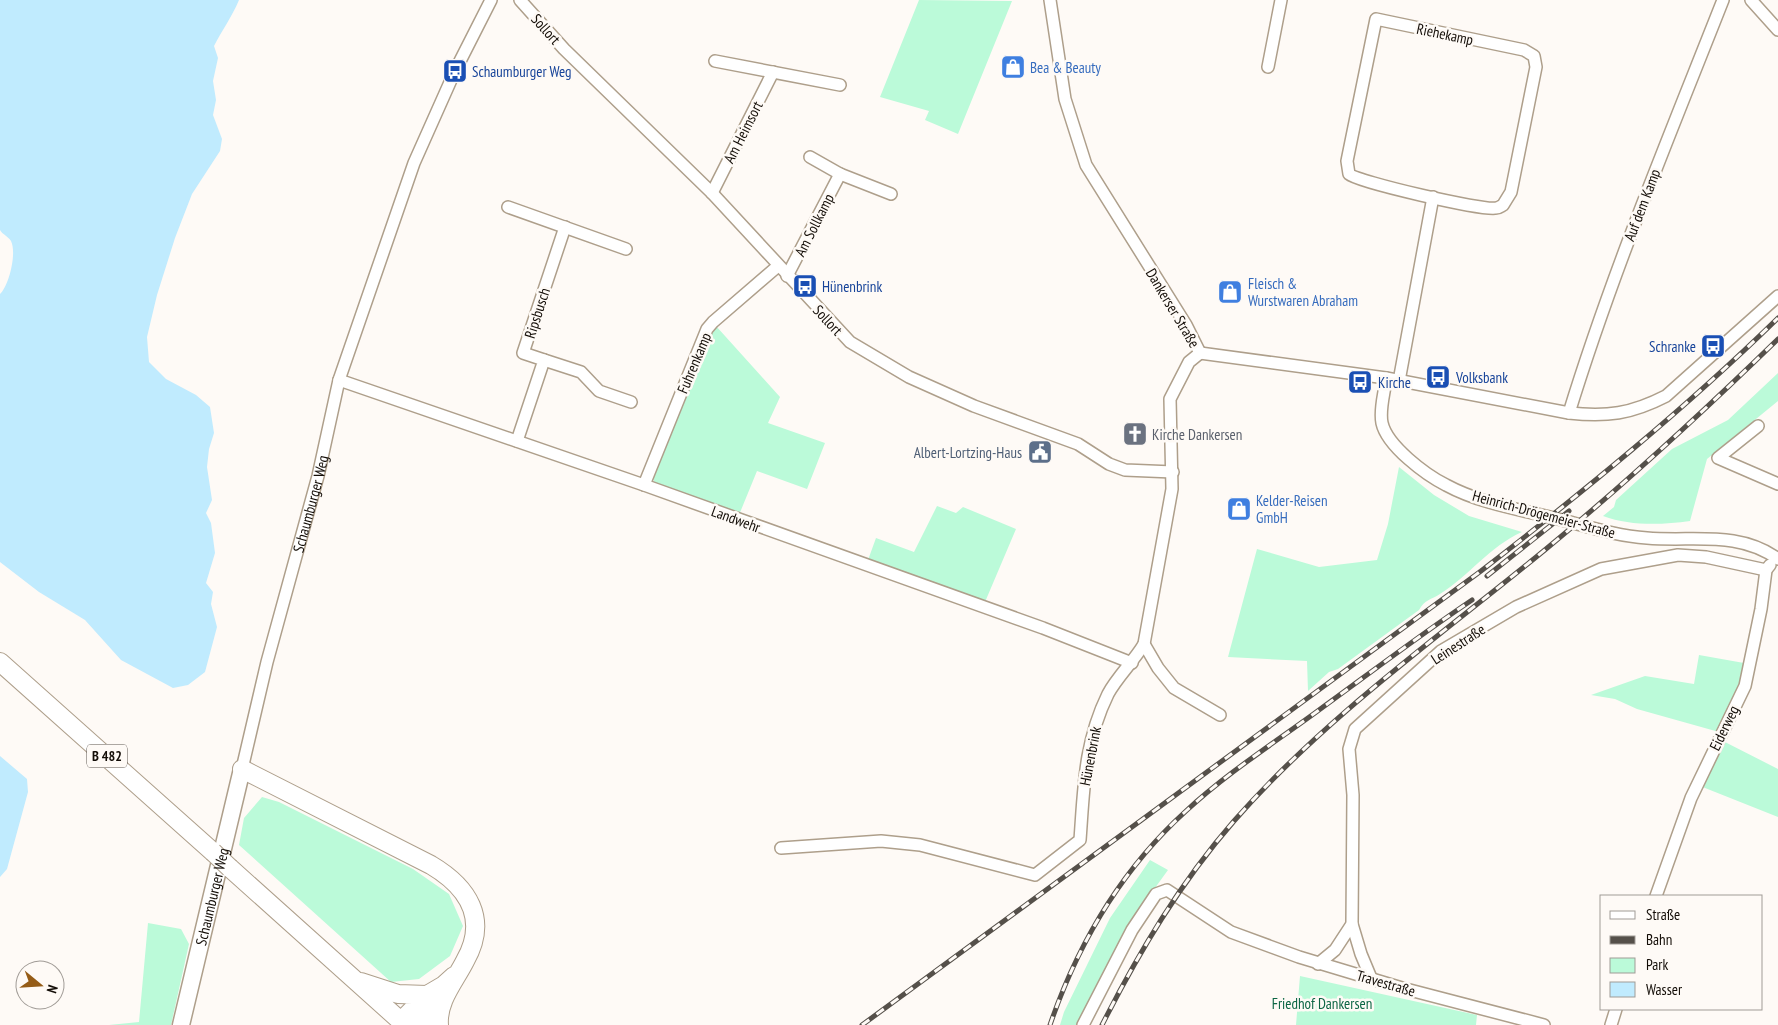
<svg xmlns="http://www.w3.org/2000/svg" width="1778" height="1025" font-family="'PT Sans Narrow',sans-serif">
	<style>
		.green { fill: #bbfad9 }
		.water { fill: #c0ebfe }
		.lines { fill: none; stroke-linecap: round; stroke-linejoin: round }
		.street-casing { stroke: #ae9f8b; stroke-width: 14 }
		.secondary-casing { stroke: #ae9f8b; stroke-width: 19 }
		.primary-casing { stroke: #ae9f8b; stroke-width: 20 }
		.street { stroke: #fff; stroke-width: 11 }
		.secondary { stroke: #fff; stroke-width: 16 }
		.primary { stroke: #fff; stroke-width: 18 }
		.rail-casing { stroke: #55504a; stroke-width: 5 }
		.rail { stroke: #fefaf6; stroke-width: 3; stroke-dasharray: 9; stroke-linecap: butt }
		.primary-bridge-casing { stroke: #ae9f8b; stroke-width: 20; stroke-linecap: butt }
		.primary-bridge { stroke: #fff; stroke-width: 18 }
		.labels { text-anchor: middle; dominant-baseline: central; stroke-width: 5; stroke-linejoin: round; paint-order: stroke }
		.shield { fill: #fefaf6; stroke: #5a544f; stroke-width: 1 }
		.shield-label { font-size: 14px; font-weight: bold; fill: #130d07 }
		.street-label { font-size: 15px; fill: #130d07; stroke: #fefaf6 }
		.shop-label { font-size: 15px; fill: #366cbe; stroke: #fefaf6; text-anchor: start }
		.transit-label { font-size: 15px; fill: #164399; stroke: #fefaf6; text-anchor: start }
		.worship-label { font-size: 15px; fill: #5b616d; stroke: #fefaf6; text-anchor: start }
		.service-label { font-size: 15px; fill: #4e5e75; stroke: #fefaf6; text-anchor: end }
		.park-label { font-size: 15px; fill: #0d6645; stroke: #fefaf6 }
	</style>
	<rect width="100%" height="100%" fill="#fefaf6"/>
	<path class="green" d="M919,0L1012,1L958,134L925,120L929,111L880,97Z
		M716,326L780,397L768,423L825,443L807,489L757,471L739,515L655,484L652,475L709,336Z
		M1778,373V401L1707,459L1690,521C1661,525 1630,526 1603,516L1614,507L1616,500L1672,449L1728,420Z
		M1399,467L1434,495L1469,516L1522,532C1490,546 1469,576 1440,594C1431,600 1425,599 1419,610L1338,669L1329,672L1308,691L1307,661L1228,657L1257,549L1319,567L1377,560L1388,524Z
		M937,506L956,513L963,507L1016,529L985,602L868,560L876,538L914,552Z
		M1699,655L1744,663L1738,690L1719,732L1637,709L1615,699L1591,695L1645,676L1694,684Z
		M1721,740L1778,769V817L1700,786Z
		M262,797L279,802L413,869L449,894L463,926L450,956L419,979L391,982L239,845L244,818Z
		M1150,860L1168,870L1131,921L1077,1025H1060L1064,1012L1110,918Z
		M148,923L181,929L189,944L171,1025H109L139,1022Z
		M1300,976L1477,1015L1476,1025H1296Z"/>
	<path class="water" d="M0,0H239C232,17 222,30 214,46L218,58L213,81L216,100L213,115L222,139L220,151L192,194L175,238L157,295L147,337L149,362L166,379L196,395L210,407L214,433L209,449L207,467L212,500L206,513L211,523L215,553L206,583L213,592L211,604L217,627L205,672L188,685L173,688L121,660L85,620L39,592L0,562V294C9,286 17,253 11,241C8,236 3,235 0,230Z
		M0,756L27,779L28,792L7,869L0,877Z"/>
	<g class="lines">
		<defs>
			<g id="street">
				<path d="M520,0L564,49L712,193L850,342L909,377L974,406L1078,444L1109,464L1125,470L1173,472"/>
				<path d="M1050,0L1065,99L1086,165L1186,325L1200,353"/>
				<path d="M1751,0L1778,30"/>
				<path d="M1376,19L1524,50L1534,56L1536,67L1511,192L1503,205C1501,206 1499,208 1496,208C1483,211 1358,182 1349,174L1347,161Z"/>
				<path d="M715,61L840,85"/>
				<path d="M1268,67L1281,0"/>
				<path d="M810,157L840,174L891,194"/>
				<path d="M712,193L773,72"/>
				<path d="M508,207L626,249"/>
				<path d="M787,276L840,174"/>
				<path d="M1200,353L1386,378L1569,413C1607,417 1631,414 1666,396L1778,296"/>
				<path d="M544,360L581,372L599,391L631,402"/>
				<path d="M1386,378C1385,392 1379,409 1382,423C1387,446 1426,475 1446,485C1481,504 1523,510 1562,520C1589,527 1618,536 1647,538C1693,542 1738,530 1778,559"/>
				<path d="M339,380L644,485L1043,628L1132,663"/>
				<path d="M1399,381L1433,197"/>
				<path d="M1569,413C1612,273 1669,137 1723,0"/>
				<path d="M1758,426L1718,458L1778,484"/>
				<path d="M517,441L544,360L523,353L565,227"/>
				<path d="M644,485L707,329L713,322L778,266"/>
				<path d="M1144,644L1158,668L1174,688L1220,715"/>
				<path id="s1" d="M242,769L267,662L318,476L339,380L414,163L455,71L491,0"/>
				<path d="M781,848L881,841L920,845L1035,875L1080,840C1084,787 1084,743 1108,694C1117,677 1134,661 1144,644L1172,489L1170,399L1189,362L1200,353"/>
				<path d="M1656,896L1691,798L1745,686L1761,609L1766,570L1770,565"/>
				<path d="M1352,924L1361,954L1371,978"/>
				<path d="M1318,964L1335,950L1352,924L1353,795L1349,749L1355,729L1441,651L1516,607L1601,569L1678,555L1706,557L1766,570"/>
				<path d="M1083,1025L1132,930L1156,894L1167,890L1231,932L1299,957L1402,988L1544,1025"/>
				<path d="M1611,1025L1616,1009"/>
			</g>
			<g id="secondary">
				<path id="s2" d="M181,1025L242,769"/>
			</g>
			<path id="primary" d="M0,662L213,852
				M242,769L431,865C468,887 489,919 465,961C455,981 437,1001 439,1025
				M230,868L405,1025
				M361,982L398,994L427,995
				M401,1021L427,995L444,985L454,976
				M421,1025L442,1001"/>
		</defs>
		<use href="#street" class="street-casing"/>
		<use href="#secondary" class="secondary-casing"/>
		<use href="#primary" class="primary-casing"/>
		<use href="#street" class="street"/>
		<use href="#secondary" class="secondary"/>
		<use href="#primary" class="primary"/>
		<defs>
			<path id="rail" d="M1487,576L1569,511
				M862,1025L1481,571C1583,492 1685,409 1778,318
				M1050,1025C1078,943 1122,869 1186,811C1227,773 1274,743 1319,710C1370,673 1420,635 1472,600
				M1102,1025C1139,952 1180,883 1234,821C1325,717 1440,636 1546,549C1627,482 1703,412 1778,339"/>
		</defs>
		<use href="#rail" class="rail-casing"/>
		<use href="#rail" class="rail"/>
		<defs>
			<path id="primary-bridge" d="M213,852L230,868"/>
		</defs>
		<use href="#primary-bridge" class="primary-bridge-casing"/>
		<use href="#primary-bridge" class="primary-bridge"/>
	</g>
	<defs>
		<symbol id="shop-square" viewBox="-11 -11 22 22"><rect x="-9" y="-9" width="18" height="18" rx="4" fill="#3f7fe0" stroke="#fefaf6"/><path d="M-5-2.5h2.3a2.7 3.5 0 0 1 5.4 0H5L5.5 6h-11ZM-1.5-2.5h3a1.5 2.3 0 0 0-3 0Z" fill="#fff"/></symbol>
		<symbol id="bus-square" viewBox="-11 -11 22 22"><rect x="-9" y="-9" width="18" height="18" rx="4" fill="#1a4fb4" stroke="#fefaf6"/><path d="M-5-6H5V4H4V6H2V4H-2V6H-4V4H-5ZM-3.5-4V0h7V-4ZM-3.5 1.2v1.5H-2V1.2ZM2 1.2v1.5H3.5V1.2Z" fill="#fff"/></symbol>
		<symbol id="church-square" viewBox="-11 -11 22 22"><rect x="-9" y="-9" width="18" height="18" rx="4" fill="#6b7280" stroke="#fefaf6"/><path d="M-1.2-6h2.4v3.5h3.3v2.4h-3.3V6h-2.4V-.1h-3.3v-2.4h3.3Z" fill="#fff"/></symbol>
		<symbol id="civic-square" viewBox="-11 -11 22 22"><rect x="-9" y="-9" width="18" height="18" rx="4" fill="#5c6f8a" stroke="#fefaf6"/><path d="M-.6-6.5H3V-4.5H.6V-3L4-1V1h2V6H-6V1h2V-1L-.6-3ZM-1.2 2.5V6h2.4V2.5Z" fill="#fff"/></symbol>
	</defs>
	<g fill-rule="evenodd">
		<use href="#shop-square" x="999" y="53" width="28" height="28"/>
		<use href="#bus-square" x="441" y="57" width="28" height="28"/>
		<use href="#bus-square" x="791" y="272" width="28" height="28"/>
		<use href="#shop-square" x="1216" y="278" width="28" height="28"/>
		<use href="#bus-square" x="1699" y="332" width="28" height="28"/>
		<use href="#bus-square" x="1424" y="363" width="28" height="28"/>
		<use href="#bus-square" x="1346" y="368" width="28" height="28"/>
		<use href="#church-square" x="1121" y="420" width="28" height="28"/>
		<use href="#civic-square" x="1026" y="438" width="28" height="28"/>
		<use href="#shop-square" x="1225" y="495" width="28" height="28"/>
	</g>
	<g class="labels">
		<rect class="shield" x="87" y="744.5" width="40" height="23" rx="4"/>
		<g class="shield-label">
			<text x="107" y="756">B 482</text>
		</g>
		<g class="street-label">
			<text transform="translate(546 29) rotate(48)">Sollort</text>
			<text transform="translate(1445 34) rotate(12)">Riehekamp</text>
			<text transform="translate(743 132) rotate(-63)">Am Heimsort</text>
			<text transform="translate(1642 205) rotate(-69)">Auf dem Kamp</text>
			<text transform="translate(814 225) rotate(-63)">Am Sollkamp</text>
			<text transform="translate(1173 308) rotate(59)">Dankerser Straße</text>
			<text transform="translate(537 313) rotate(-72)">Ripsbusch</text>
			<text transform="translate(828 320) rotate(47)">Sollort</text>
			<text transform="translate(694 363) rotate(-67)">Fuhrenkamp</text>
			<text stroke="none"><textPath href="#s1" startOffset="274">Schaumburger Weg</textPath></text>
			<text transform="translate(1544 514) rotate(15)">Heinrich-Drögemeier-Straße</text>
			<text transform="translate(736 519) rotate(20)">Landwehr</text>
			<text transform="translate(1458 644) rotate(-33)">Leinestraße</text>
			<text transform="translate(1724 728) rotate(-64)">Eiderweg</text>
			<text transform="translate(1090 756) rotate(-79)">Hünenbrink</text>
			<text stroke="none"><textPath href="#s2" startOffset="132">Schaumburger Weg</textPath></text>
			<text transform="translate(1386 983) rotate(16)">Travestraße</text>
		</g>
		<g class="shop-label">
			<text x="1030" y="67">Bea &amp; Beauty</text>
			<text x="1248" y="283">Fleisch &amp;<tspan x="1248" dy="17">Wurstwaren Abraham</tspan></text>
			<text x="1256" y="500">Kelder-Reisen<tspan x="1256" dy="17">GmbH</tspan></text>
		</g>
		<g class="transit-label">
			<text x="472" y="71">Schaumburger Weg</text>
			<text x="822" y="286">Hünenbrink</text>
			<text x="1696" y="346" text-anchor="end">Schranke</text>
			<text x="1456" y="377">Volksbank</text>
			<text x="1378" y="382">Kirche</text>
		</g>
		<g class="worship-label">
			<text x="1152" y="434">Kirche Dankersen</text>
		</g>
		<g class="service-label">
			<text x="1022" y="452">Albert-Lortzing-Haus</text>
		</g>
		<g class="park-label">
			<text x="1322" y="1003">Friedhof Dankersen</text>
		</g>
	</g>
	<rect x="1600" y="895" width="162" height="115" fill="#fefaf6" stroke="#a09b96"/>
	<rect x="1610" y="911" width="25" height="8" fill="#ffffff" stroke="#a09b96"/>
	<text x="1646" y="920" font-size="15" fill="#130d07">Straße</text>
	<rect x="1610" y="936" width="25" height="8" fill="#55504a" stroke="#a09b96"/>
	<text x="1646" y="945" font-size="15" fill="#130d07">Bahn</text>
	<rect x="1610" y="958" width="25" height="15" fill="#bbfad9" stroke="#a09b96"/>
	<text x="1646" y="970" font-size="15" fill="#130d07">Park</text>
	<rect x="1610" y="982" width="25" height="15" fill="#c0ebfe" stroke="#a09b96"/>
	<text x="1646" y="995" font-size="15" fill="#130d07">Wasser</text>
	<g transform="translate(40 985) rotate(108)"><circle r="24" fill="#fefaf6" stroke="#a09b96"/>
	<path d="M0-4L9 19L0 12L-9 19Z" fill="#955c17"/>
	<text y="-8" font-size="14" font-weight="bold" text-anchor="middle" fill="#130d07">N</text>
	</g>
</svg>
